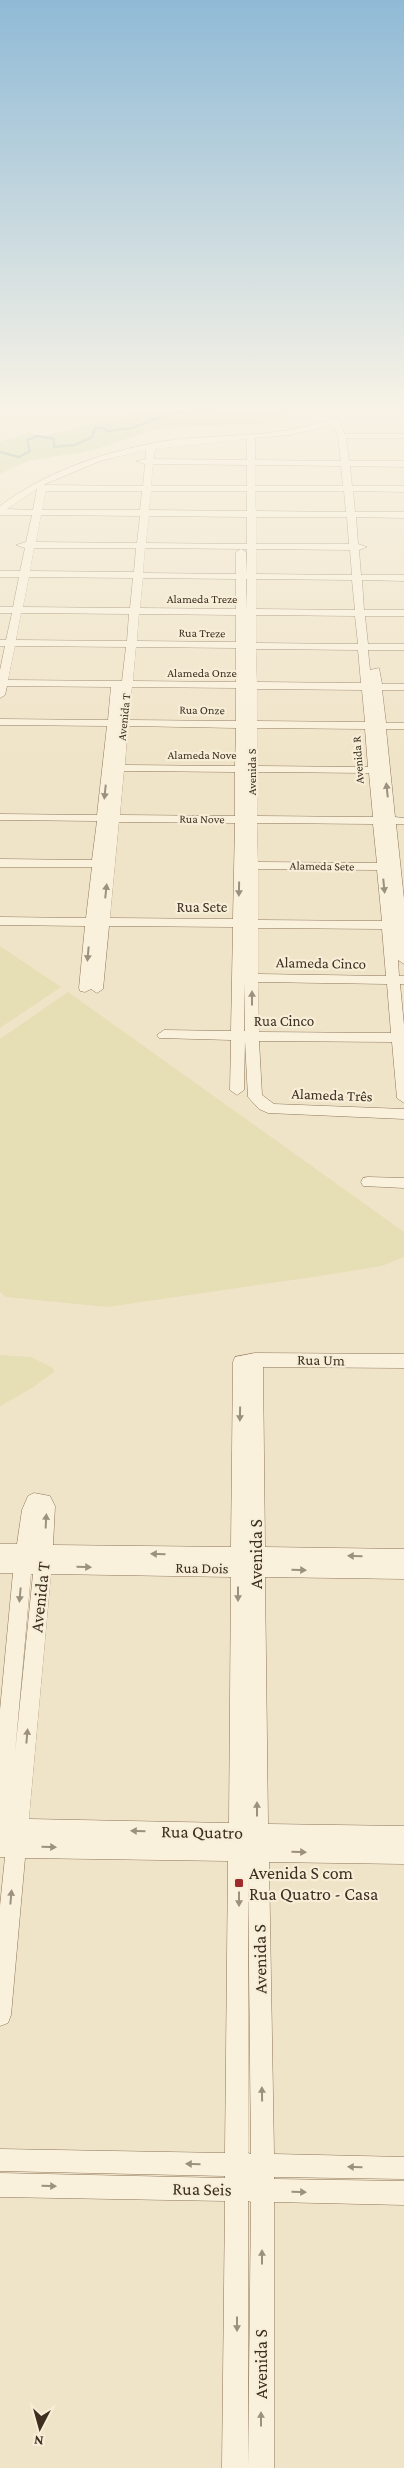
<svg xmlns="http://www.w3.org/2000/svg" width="404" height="2468" font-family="'Crimson Pro',serif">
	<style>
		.farmland { fill: #e6deb5 }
		.green { fill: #c9cf9b }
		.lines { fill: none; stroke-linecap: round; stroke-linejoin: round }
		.stream { stroke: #6f938a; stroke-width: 2.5 }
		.minor-casing { stroke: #8d765c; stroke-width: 1 }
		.minor { fill: #faf1dc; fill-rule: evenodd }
		.oneway { fill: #9c907e }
		.poi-dot { fill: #9e2a2b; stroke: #f7eed8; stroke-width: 2 }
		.labels { text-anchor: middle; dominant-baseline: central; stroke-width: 4.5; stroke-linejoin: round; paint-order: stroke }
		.far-street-label { font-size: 12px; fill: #3d2e20; stroke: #f7eed8 }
		.street-label { font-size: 15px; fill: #3d2e20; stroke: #f7eed8 }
		.near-street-label { font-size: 18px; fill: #3d2e20; stroke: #f7eed8 }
		.near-poi-label { font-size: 18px; fill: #3d2e20; stroke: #f7eed8; text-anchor: start }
	</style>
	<rect width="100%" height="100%" fill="#f0e4c8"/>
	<path class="farmland" d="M0,410H137L39,434L34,429L30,430L0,440Z
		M0,946L61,987L0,1028Z
		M68,992L404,1232V1257L382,1266L313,1277L107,1307L6,1297L0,1292V1039Z
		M0,1355L31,1357L53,1368L54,1372L32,1388L0,1406Z"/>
	<path class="green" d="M146,410H294L273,423L161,428L93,450L28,461L0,474V442L30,432L39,437Z"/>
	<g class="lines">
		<path class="stream" d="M0,452L19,457L30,451L27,440L37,436L54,439V447L75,445L92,437L95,428H103L108,431L132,428L170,413L214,410"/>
		<defs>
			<path id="minor" d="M358,410H404V412H366L339,422L345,434H404V438H346L349,461H404V467L350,466L352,486H404V492L353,491L355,512H404V518L356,517L358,544L367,547L359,550L361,575H404V581L362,580L364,610H404V616H365L368,644H404V650H368L370,670L379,668L382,684H404V690H382L386,723H404V729H386L395,817L404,818V824H396L404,899V964L398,960L399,976H404V984H400L404,1025V1103L397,1098L392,1042L259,1041L262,1095L274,1104L404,1109V1119L268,1113L259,1109L248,1097L245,1041L244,1090L237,1095L230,1090L231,1040L159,1038L157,1035L164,1030L231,1031L233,927L109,926L103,989L97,993L91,989L85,992L80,991L79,988L85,926L0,925V917L86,918L92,867H0V859L92,860L97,821L0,820V814L97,815L107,726L0,725V719L108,720L111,687L7,686L5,695L0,698V670L5,646H0V640H6L12,613H0V607H13L19,577H0V571H20L25,548L16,545L26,542L32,515H0V506C45,473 95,455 149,444C195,434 243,438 289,430C313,426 336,418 358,410ZM332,425L338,436L341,461L255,460V438L289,435ZM247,439V460L154,459L155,449ZM146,450V459L136,461L145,464L143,486L43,485L100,461ZM153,464L247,465V486H151ZM255,465L341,466L343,486H255ZM37,489L33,510L7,509ZM46,491H142L140,510H42ZM151,491H247V511L149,510ZM255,491H344L346,512L256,511ZM41,515L140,516L137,543L36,542ZM149,516L247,517V544L146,543ZM256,517H347L349,544H256ZM34,548H136L134,572L30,571ZM145,548L247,549V574L246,552L241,549L236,552V574L143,573ZM256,549L350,550L352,575L256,574ZM29,577L133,578L130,608L23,607ZM143,578L236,579V609L140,608ZM246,579H247L246,609ZM256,579L352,580L355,610L256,609ZM21,613L129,614L127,641L16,640ZM139,614L236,615V642L137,641ZM256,615L355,616L358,644L256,643ZM15,646L126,647L122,681L8,680ZM136,647L236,648V682L133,681ZM256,649L358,650L361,683L257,682ZM132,687L236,688V721L129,720ZM257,689L362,690L365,722L257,721ZM128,726L236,728L235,766L125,765ZM257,728L365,729L368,767L257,766ZM124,771L235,772V816L120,815ZM257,772L369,773L373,817L257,816ZM119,822L235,823L233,919L110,918ZM257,823L373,824L377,863L258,862ZM258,869L377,870L382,921L258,920ZM258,928L382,929L386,976L258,974ZM245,982V1031H244ZM258,982L387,984L391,1033L259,1032Z
				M368,1177L404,1178V1188L363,1186L361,1182L363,1178Z
				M255,1353L404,1354V1368L263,1367L265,1547L404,1549V1579L265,1577L268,1824L404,1826V1864L269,1862L274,2154L404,2157V2179L274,2177V2179L404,2181V2205L274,2202V2468H248L251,2202L248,2201V2468H222L225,2201L0,2197V2173L225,2178V2176L0,2171V2149L225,2153L228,1861L25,1858L11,2015L8,2023L0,2026V1906L5,1857H0V1710L13,1573H0V1544H17L22,1510L28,1496L34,1493L50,1496L55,1506L53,1545L231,1547L233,1362L235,1357ZM31,1574H33L15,1753ZM51,1574L231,1577L229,1823L29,1819ZM248,1875L251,2154L248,2153Z"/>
		</defs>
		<use href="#minor" class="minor-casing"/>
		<use href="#minor" class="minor"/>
	</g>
	<defs><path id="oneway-solid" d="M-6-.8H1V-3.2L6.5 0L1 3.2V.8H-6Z" transform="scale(1.25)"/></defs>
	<g class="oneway">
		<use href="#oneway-solid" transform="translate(387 790) rotate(-96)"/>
		<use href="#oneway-solid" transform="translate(105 792) rotate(96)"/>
		<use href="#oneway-solid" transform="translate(384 886) rotate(84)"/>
		<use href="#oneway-solid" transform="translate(239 889) rotate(91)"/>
		<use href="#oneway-solid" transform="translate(106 891) rotate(-84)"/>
		<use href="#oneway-solid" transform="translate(88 954) rotate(95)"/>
		<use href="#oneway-solid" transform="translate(252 998) rotate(-90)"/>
		<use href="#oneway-solid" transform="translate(240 1414) rotate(91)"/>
		<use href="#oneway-solid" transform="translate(46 1521) rotate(-87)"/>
		<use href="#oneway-solid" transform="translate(158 1554) rotate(-179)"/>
		<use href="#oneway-solid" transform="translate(355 1556) rotate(-179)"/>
		<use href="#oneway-solid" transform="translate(84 1567) rotate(1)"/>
		<use href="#oneway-solid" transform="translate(299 1570) rotate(1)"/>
		<use href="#oneway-solid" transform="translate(238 1594) rotate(90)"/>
		<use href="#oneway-solid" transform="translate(20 1595) rotate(95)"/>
		<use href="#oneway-solid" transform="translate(27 1736) rotate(-85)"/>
		<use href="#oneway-solid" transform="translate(257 1809) rotate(-90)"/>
		<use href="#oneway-solid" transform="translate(138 1831) rotate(-179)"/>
		<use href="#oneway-solid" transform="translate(49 1847) rotate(1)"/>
		<use href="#oneway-solid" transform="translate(299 1852) rotate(1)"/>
		<use href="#oneway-solid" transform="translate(11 1897) rotate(-85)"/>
		<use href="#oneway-solid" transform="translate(239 1899) rotate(90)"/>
		<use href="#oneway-solid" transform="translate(262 2094) rotate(-91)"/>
		<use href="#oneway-solid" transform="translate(193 2164) rotate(-179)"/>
		<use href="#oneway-solid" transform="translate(355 2167) rotate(-179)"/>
		<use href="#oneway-solid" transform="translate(49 2186) rotate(1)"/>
		<use href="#oneway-solid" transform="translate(299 2192) rotate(1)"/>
		<use href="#oneway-solid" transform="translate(262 2257) rotate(-90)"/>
		<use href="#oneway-solid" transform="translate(237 2324) rotate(90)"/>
		<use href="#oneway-solid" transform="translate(261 2419) rotate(-90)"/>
	</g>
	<linearGradient id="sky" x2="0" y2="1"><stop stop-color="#8fbad6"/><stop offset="0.54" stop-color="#f8f3e6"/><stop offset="1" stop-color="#f8f3e6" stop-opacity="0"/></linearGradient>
	<rect width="404" height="755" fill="url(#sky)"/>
	<rect class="poi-dot" x="234" y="1878" width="10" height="10" rx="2.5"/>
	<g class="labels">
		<g class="far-street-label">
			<text x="202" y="599">Alameda Treze</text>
			<text transform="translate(202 633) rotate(1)">Rua Treze</text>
			<text x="202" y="673">Alameda Onze</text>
			<text transform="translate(202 710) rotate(1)">Rua Onze</text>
			<text transform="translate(124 717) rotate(-84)">Avenida T</text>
			<text x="202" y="755">Alameda Nove</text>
			<text transform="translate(358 760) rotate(-94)">Avenida R</text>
			<text transform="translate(252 772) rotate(-90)">Avenida S</text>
			<text transform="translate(202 819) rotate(1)">Rua Nove</text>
			<text transform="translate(322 866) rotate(1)">Alameda Sete</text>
		</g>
		<g class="street-label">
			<text x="202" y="907">Rua Sete</text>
			<text transform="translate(321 963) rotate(1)">Alameda Cinco</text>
			<text x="284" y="1021">Rua Cinco</text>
			<text transform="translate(332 1095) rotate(2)">Alameda Três</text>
			<text transform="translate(321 1360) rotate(1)">Rua Um</text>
			<text transform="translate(202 1568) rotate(1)">Rua Dois</text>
		</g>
		<g class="near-street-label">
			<text transform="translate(256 1554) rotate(-90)">Avenida S</text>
			<text transform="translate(40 1597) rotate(-84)">Avenida T</text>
			<text transform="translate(202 1832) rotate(1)">Rua Quatro</text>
			<text transform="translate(260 1959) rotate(-91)">Avenida S</text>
			<text transform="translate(202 2189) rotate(1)">Rua Seis</text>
			<text transform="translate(261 2364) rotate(-90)">Avenida S</text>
		</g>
		<g class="near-poi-label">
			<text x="249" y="1873">Avenida S com<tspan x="249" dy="21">Rua Quatro - Casa</tspan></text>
		</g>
	</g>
	<g transform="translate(40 2428) rotate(186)" stroke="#f7eed8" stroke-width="4" paint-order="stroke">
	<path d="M0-4L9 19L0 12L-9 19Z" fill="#3d2e20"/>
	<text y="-8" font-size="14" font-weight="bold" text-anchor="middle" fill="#3d2e20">N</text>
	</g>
</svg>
